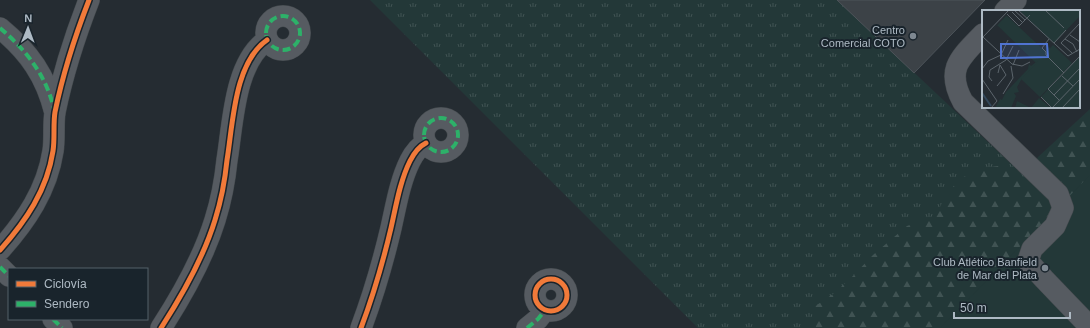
<svg xmlns="http://www.w3.org/2000/svg" width="1090" height="328" font-family="Arial,sans-serif">
	<style>
		.grass { fill: url(#grass-tufts) }
		.forest { fill: url(#forest-firs) }
		.garden { fill: #233838 }
		.building { fill: #3c4247; stroke: #4d545a }
		.lines { fill: none; stroke-linecap: round; stroke-linejoin: round }
		.minor-casing { stroke: #42484c; stroke-width: 22 }
		.minor { stroke: #565b61; stroke-width: 21 }
		.quiet { stroke: #2db169; stroke-width: 4; stroke-dasharray: 8 4; stroke-linecap: butt }
		.cycleway-casing { stroke: #19242c; stroke-width: 8 }
		.cycleway { stroke: #f17a3a; stroke-width: 5 }
		.poi-dot { fill: #7e8891; stroke: #19242c; stroke-width: 1.5 }
		.labels { text-anchor: middle; dominant-baseline: central; stroke-width: 4; stroke-linejoin: round; paint-order: stroke }
		.poi-label { font-size: 11px; fill: #aebac4; stroke: #19242c; text-anchor: end }
		.inset-river { fill: none; stroke: #33485b; stroke-width: 2 }
		.inset-road { fill: none; stroke: #5c656c; stroke-width: 1 }
		.view { fill: #5074d1; fill-opacity: 0.15; stroke: #5074d1; stroke-width: 2 }
		.inset-edge { fill: none; stroke: #aebac4; stroke-width: 2 }
	</style>
	<defs>
		<pattern id="grass-tufts" width="24" height="20" patternUnits="userSpaceOnUse"><rect width="24" height="20" fill="#233838"/><path d="M3 7l-1-3M5 7V3M7 7l1-3M15 17l-1-3M17 17v-4M19 17l1-3" fill="none" stroke="#405353"/></pattern>
		<pattern id="forest-firs" width="22" height="20" patternUnits="userSpaceOnUse"><rect width="22" height="20" fill="#233838"/><path d="M5 1l3.5 6h-7zM16 11l3.5 6h-7z" fill="#405353"/></pattern>
	</defs>
	<rect width="100%" height="100%" fill="#252c32"/>
	<path class="grass" d="M370,0H837L1058,208L940,328H698Z"/>
	<path class="forest" d="M1090,109V237L975,328H816L811,309L833,294L850,279L873,255L907,226L936,215L944,199L959,179L984,168L1005,165L1025,178L1038,157Z"/>
	<path class="garden" d="M1090,175V328H940Z"/>
	<path class="building" d="M837,0H985L914,73Z"/>
	<g class="lines">
		<defs>
			<path id="minor" d="M1005,11L1016,0
				M266 33a17 17 0 1 1 34 0a17 17 0 1 1-34 0Z
				M0,28C29,52 46,76 55,113
				M983,34C960,58 945,69 963,102L1058,194L1063,208L1055,226L1032,249L1028,261L1044,279L1090,327
				M424 135a17 17 0 1 1 34 0a17 17 0 1 1-34 0Z
				M0,250C26,221 47,190 53,151C55,138 53,124 55,112C63,73 75,36 89,0
				M0,267L9,276
				M535 295a16 16 0 1 1 32 0a16 16 0 1 1-32 0Z
				M53,319L62,328
				M161,328C183,294 203,259 215,220C221,201 225,180 227,160C233,124 234,63 267,40
				M361,328C373,296 383,262 391,228C396,206 400,181 410,161C414,153 418,147 426,143
				M527,328L538,319L545,310"/>
		</defs>
		<use href="#minor" class="minor-casing"/>
		<use href="#minor" class="minor"/>
		<path class="quiet" d="M266 33a17 17 0 1 1 34 0a17 17 0 1 1-34 0Z
			M0,28C26,50 46,75 54,109
			M424 135a17 17 0 1 1 34 0a17 17 0 1 1-34 0Z
			M0,267L9,276
			M53,319L62,328
			M527,328L538,319L545,310"/>
		<defs>
			<path id="cycleway" d="M0,250C26,221 47,190 53,151C55,138 53,124 55,112C63,73 75,36 89,0
				M535 295a16 16 0 1 1 32 0a16 16 0 1 1-32 0Z
				M161,328C183,294 203,259 215,220C221,201 225,180 227,160C233,124 234,63 267,40
				M361,328C373,296 383,262 391,228C396,206 400,181 410,161C414,153 418,147 426,143"/>
		</defs>
		<use href="#cycleway" class="cycleway-casing"/>
		<use href="#cycleway" class="cycleway"/>
	</g>
	<g class="poi-dot">
		<circle cx="913" cy="36" r="4"/>
		<circle cx="1045" cy="268" r="4"/>
	</g>
	<g class="labels">
		<g class="poi-label">
			<text x="905" y="30">Centro<tspan x="905" dy="13">Comercial COTO</tspan></text>
			<text x="1037" y="262">Club Atlético Banfield<tspan x="1037" dy="13">de Mar del Plata</tspan></text>
		</g>
	</g>
	<g transform="translate(982 10)">
		<rect width="98" height="98" fill="#252c32"/>
		<path d="M37,0H98V6L72,33ZM25,6L64,42L54,53L15,15L3,28L24,6Z" fill="#233838"/>
		<path d="M67,37L69,39L39,70L35,77L37,82L32,83L34,86L29,98H13L18,89L20,90L24,82L46,59L47,54L49,56L54,52L51,49ZM57,88L69,98H33L35,91L49,98Z" fill="#233838"/>
		<path d="M98,46V98H70L59,87Z" fill="#233838"/>
		<path d="M71,35L90,53L58,87L39,69Z" fill="#233838"/>
		<path class="inset-river" d="M0,83L9,96"/>
		<path class="inset-road" d="M32,0L43,10M36,0L86,46M63,0L82,18M30,2L41,13M25,4L37,16L48,5M88,25L98,32M1,27L30,54M0,28L27,0M67,29L60,38L64,42V45L82,63M83,29L91,34L95,42M72,33L84,20M90,43L79,33L98,13M86,46L98,39M30,54L40,56L48,52M31,55L37,40M0,59L6,51L19,45L26,30M80,66L91,76M0,69L15,91L9,98M10,71L7,67L8,60L24,50L31,36M15,76L24,65L18,55L16,63M21,84L31,68L29,56M72,85L98,58M59,87L70,98M77,90L66,79L98,46M70,98L98,69M80,98L98,79"/>
		<path class="view" d="M19,34H65L66,47L19,48Z"/>
		<rect width="98" height="98" class="inset-edge"/>
	</g>
	<rect x="8" y="268" width="140" height="52" fill="#19242c" stroke="#556069"/>
	<rect x="16" y="281" width="20" height="6" fill="#f17a3a" stroke="#556069"/>
	<text x="44" y="288" font-size="12" fill="#aebac4">Ciclovía</text>
	<rect x="16" y="301" width="20" height="6" fill="#2db169" stroke="#556069"/>
	<text x="44" y="308" font-size="12" fill="#aebac4">Sendero</text>
	<g transform="translate(28 28) rotate(1)" stroke="#19242c" stroke-width="3" paint-order="stroke">
	<path d="M0-3L7 15L0 10L-7 15Z" fill="#aebac4"/>
	<text y="-6" font-size="11" font-weight="bold" text-anchor="middle" fill="#aebac4">N</text>
	</g>
	<path d="M954 312v6h116v-6" fill="none" stroke="#aebac4" stroke-width="2"/>
	<text x="960" y="312" font-size="12" fill="#aebac4" stroke="#19242c" stroke-width="3" paint-order="stroke">50 m</text>
</svg>
